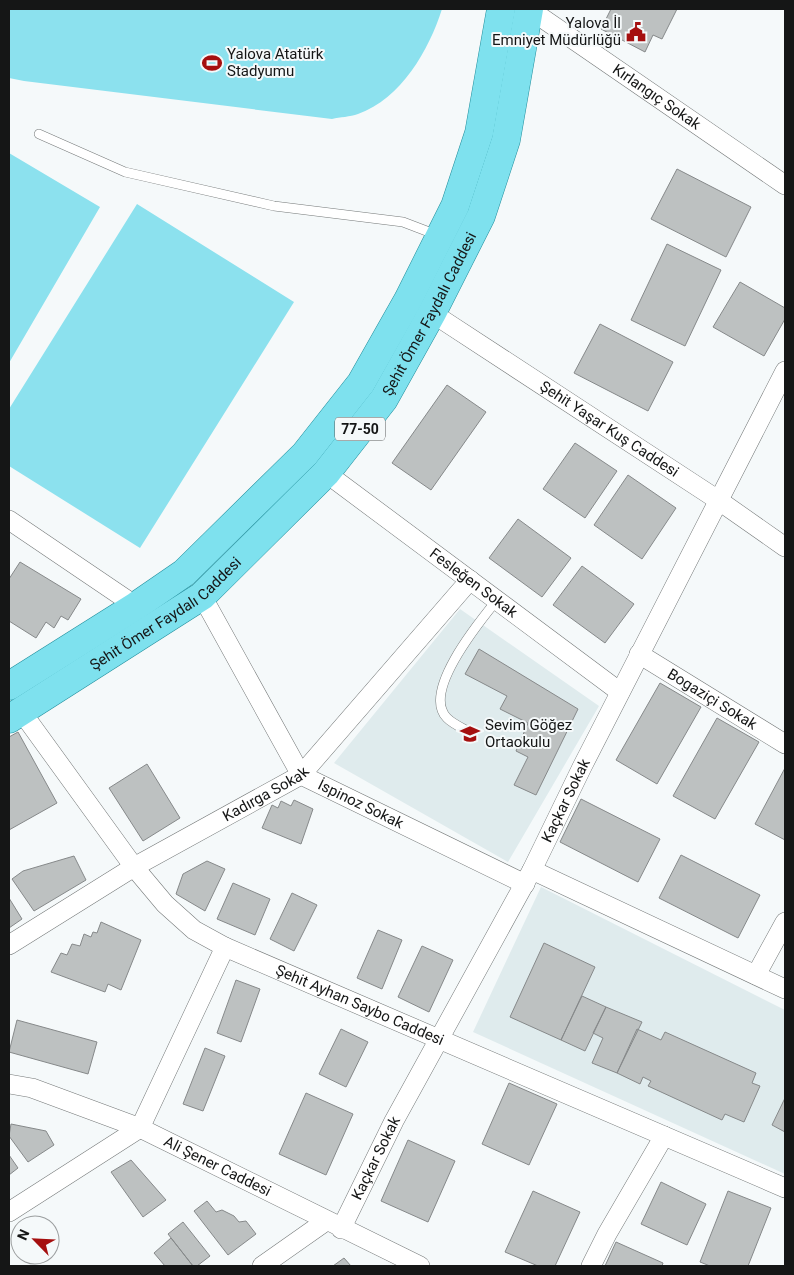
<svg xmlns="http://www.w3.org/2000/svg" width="794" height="1275" font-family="Roboto,sans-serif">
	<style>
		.built { fill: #dfebed }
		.green { fill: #8ce1ee }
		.building { fill: #bdc1c1; stroke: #86898a }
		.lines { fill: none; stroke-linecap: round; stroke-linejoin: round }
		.service-casing { stroke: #757979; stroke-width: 10 }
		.minor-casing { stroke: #757979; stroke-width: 20 }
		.primary-casing { stroke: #218d9b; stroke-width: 29 }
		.service { stroke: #fff; stroke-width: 9 }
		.minor { stroke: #fff; stroke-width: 19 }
		.primary { stroke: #7ee1ee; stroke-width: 28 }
		.labels { text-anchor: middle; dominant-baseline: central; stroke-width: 4; stroke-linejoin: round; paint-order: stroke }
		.shield { fill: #f5f9fa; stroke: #585a5a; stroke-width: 1 }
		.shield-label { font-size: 14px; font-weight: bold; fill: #151616 }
		.poi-label { font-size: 15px; fill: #151616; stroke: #f5f9fa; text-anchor: start }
		.street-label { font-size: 15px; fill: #151616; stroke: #f5f9fa }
	</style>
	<rect width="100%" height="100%" fill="#f5f9fa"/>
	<path class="built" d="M460,609L599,706L508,862L334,763Z
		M541,887L785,1010V1174L473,1032Z"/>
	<path class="green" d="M9,9H442C429,50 401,99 358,114C350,117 340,117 332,119L24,81L9,78Z
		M9,153L100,207L9,363Z
		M137,204L294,302L140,548L9,466V409Z"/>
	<path class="building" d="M611,9H677L662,39L653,35L645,52L601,29Z
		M677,169L751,207L726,257L651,219Z
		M667,244L721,270L685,346L631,320Z
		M740,282L785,308V319L764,356L713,327Z
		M600,324L673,362L648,411L574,373Z
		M447,385L486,412L431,490L392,463Z
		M575,443L617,471L585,518L543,489Z
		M628,475L676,508L642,559L594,525Z
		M518,519L571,558L542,597L489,558Z
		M20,562L81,599L68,620L61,616L54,628L46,622L36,638L9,621V579Z
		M582,566L634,604L605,643L553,605Z
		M479,649L578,709L536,795L514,785L528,757L516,751L528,723L500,709L507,696L465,674Z
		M660,683L701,707L657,784L616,760Z
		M717,718L759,742L715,819L673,796Z
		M18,732L57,803L9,830V737Z
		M147,764L180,818L143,841L109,788Z
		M785,768V840L755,824Z
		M581,799L660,839L638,882L560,842Z
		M294,800L313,809L301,844L262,828L272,805L278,808L281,801L291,806Z
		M681,855L760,895L738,938L659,898Z
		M74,856L86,880L34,911L12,879L23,871Z
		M207,861L225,869L205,911L176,894L183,874Z
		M233,883L270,899L255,935L217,919Z
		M292,893L317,905L294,951L270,939Z
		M9,898L22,919L9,928Z
		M101,922L141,940L121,990L108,984L105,992L51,972L61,953L67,955L72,944L80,946L84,934L91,937L93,932L97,933Z
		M378,930L402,940L382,989L357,978Z
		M544,943L595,967L561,1040L510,1017Z
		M422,946L453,960L429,1012L398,997Z
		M236,980L260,989L241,1042L217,1033Z
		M582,996L606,1007L585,1051L561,1040Z
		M606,1007L642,1022L617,1073L592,1063L603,1038L593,1033Z
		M17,1020L97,1042L88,1074L9,1052Z
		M341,1029L368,1042L346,1087L319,1074Z
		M637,1029L661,1040L665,1032L756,1073L752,1083L760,1086L744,1122L725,1114L722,1120L648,1086L651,1081L643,1077L640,1084L617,1073Z
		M205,1048L225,1056L203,1111L183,1104Z
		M509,1083L557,1104L529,1165L482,1144Z
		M306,1093L353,1114L326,1175L279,1154Z
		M785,1098V1132L772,1125Z
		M11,1124L46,1131L54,1145L28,1162L9,1136Z
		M408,1140L455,1161L428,1222L381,1201Z
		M9,1155L18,1168L9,1175Z
		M131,1160L166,1200L143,1217L111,1172Z
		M661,1182L706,1204L687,1245L641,1224Z
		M533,1191L580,1212L555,1266H538L505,1252Z
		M728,1191L771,1208L748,1266H710L700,1262Z
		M207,1201L216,1212L222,1210L234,1216L239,1222L246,1221L256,1234L228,1255L194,1211Z
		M183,1222L210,1256L197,1266H193L168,1234Z
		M171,1238L193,1266H165L154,1253Z
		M616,1242L663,1263L662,1266H605Z
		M344,1258L351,1266H333Z"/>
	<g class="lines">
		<defs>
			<path id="service" d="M39,134L125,172L274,206L403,222L437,235
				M473,734C465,729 454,725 447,718C421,692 480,621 497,600"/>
			<g id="minor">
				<path id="s1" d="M529,9L785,185"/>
				<path id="s2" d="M432,313L718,500L785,547"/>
				<path id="s3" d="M326,473L620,692"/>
				<path d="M9,520L136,606"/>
				<path id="s4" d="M202,596L301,775L525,884"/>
				<path id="s5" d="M639,654L785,744"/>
				<path id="s6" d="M21,711L134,867L165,904L194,930L225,947L785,1188"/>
				<path d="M532,870L785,989"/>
				<path id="s7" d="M9,945L134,867L301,775L470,580"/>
				<path d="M756,975L785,922"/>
				<path id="s8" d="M9,1084L32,1088L140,1128L420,1266"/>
				<path d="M9,1212L140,1128L225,947"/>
				<path id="s9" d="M341,1229L394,1121L532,870L582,767L785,371"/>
				<path d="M262,1266L326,1221"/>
				<path d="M591,1266L607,1234L664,1136"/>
			</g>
			<g id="primary">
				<path d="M9,686L136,606L184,573L305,454L361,383L408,300L455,206L479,133L501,9"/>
				<path id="s10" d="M9,719L202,596L326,473L384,399L432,313L481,216L506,140L529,9"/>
			</g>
		</defs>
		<use href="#service" class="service-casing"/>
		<use href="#minor" class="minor-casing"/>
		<use href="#primary" class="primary-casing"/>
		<use href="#service" class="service"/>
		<use href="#minor" class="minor"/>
		<use href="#primary" class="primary"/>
	</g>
	<defs>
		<symbol id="civic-bare" viewBox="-9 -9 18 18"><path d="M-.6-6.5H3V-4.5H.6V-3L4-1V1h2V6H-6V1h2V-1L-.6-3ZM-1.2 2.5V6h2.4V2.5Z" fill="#a50f0f" stroke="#f5f9fa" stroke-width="2.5" paint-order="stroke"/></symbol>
		<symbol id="stadium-bare" viewBox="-9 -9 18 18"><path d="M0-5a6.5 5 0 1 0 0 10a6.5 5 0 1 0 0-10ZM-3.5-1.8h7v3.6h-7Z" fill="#a50f0f" stroke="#f5f9fa" stroke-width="2.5" paint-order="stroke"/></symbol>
		<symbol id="school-bare" viewBox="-9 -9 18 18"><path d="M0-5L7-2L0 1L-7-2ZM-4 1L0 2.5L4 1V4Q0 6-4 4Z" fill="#a50f0f" stroke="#f5f9fa" stroke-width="2.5" paint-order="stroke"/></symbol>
	</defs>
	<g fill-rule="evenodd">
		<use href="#civic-bare" x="622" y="18" width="28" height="28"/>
		<use href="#stadium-bare" x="198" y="49" width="28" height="28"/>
		<use href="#school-bare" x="456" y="720" width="28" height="28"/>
	</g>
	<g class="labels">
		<rect class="shield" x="335" y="417.5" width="50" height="23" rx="4"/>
		<g class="shield-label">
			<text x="360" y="429">77-50</text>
		</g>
		<g class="poi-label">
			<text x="621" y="23" text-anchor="end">Yalova İl<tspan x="621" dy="17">Emniyet Müdürlüğü</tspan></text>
			<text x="227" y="54">Yalova Atatürk<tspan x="227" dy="17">Stadyumu</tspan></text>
			<text x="485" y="725">Sevim Göğez<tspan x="485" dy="17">Ortaokulu</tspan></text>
		</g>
		<g class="street-label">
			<text stroke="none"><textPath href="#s1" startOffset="155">Kırlangıç Sokak</textPath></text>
			<text stroke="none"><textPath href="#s10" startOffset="594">Şehit Ömer Faydalı Caddesi</textPath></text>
			<text stroke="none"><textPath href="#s2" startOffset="212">Şehit Yaşar Kuş Caddesi</textPath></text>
			<text stroke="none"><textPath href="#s3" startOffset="184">Fesleğen Sokak</textPath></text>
			<text stroke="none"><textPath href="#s10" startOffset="189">Şehit Ömer Faydalı Caddesi</textPath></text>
			<text stroke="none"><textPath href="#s5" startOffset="86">Bogaziçi Sokak</textPath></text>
			<text stroke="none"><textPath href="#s7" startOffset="298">Kadırga Sokak</textPath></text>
			<text stroke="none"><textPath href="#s9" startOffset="484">Kaçkar Sokak</textPath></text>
			<text stroke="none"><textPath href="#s4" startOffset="271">İspinoz Sokak</textPath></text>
			<text stroke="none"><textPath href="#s6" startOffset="462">Şehit Ayhan Saybo Caddesi</textPath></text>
			<text stroke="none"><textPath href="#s9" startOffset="79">Kaçkar Sokak</textPath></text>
			<text stroke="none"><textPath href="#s8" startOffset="225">Ali Şener Caddesi</textPath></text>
		</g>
	</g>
	<rect width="794" height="1275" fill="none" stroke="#151616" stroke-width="20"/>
	<g transform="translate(35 1240) rotate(294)"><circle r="24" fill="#f5f9fa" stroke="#9b9e9f"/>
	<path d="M0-4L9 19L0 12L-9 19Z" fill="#a50f0f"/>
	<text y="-8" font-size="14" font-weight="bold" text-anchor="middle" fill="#151616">N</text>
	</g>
</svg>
